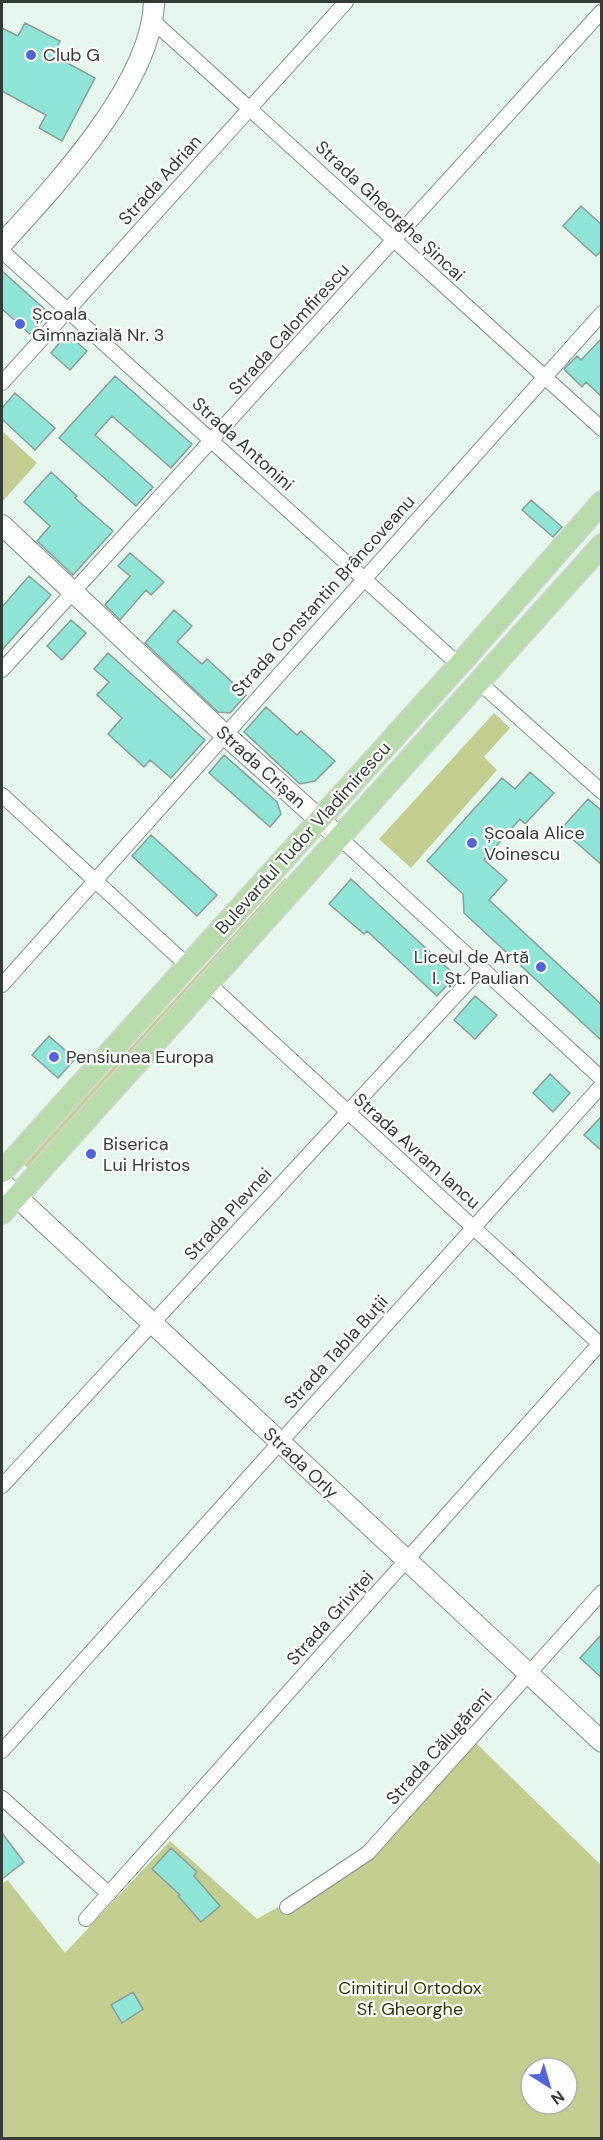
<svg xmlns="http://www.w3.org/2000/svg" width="603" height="2140" font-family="'DM Sans',sans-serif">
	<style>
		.green { fill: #c4ce90; fill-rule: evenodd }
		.building { fill: #8fe6d8; stroke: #8a9d99; stroke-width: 1.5 }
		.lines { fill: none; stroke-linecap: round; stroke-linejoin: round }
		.street-casing { stroke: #809087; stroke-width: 16 }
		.secondary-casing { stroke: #809087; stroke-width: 22 }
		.primary-casing { stroke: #d3d4d3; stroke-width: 24 }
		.street { stroke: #fff; stroke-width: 14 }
		.secondary { stroke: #fff; stroke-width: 20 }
		.primary { stroke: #b6dca9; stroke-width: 21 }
		.poi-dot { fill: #5264da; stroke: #fff; stroke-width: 2 }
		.labels { text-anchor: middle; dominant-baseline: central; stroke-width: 4.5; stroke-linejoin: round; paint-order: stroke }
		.poi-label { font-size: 18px; fill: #353b37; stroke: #fff; text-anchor: start }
		.street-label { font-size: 18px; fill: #353b37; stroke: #fff }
		.park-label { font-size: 18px; fill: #313703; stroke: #fff }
	</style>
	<rect width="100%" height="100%" fill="#e6f7ee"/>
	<path class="green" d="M2,431L37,463L2,502Z
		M494,713L510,728L484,757L497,770L411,868L379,839Z
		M285,878L290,883L30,1169L24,1165Z
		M476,1743L601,1865V2138H2V1883L8,1880L10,1883L65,1953L170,1841L257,1919L278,1907L286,1916L372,1857ZM531,2068H567V2104H531Z"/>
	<path class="building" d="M25,23L60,41L53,55L95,78L62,141L39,128L46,115L2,91V28L18,36Z
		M581,206L602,225V250L596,256L563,226Z
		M2,271L49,313L30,334L2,309Z
		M67,334L87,351L70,370L51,353Z
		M602,338V397L586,382L582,387L564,369L577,356L581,360Z
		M115,376L192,444L171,468L112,416L95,435L153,487L136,506L59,438Z
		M15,393L55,428L35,450L2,419V408Z
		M51,472L77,496L75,498L113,531L73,575L37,541L50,526L24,502Z
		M531,500L562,527L553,537L522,510Z
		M130,553L164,582L151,595L146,590L120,620L105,605L130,576L118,566Z
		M29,576L51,595L2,650V607Z
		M174,610L192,626L177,642L202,664L207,659L246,695L230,713L218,712L145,643Z
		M71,620L86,633L62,660L47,646Z
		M108,653L205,740L171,778L150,760L144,767L108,734L122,718L97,695L109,682L94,669Z
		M266,707L297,735L301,731L335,761L315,781L300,784L244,732Z
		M224,755L277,802L281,814L270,827L209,773Z
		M530,772L554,793L525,824L520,819L484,860L507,880L489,900L602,1005V1041L464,913L463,894L427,861L502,778L515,789Z
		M588,799L602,811V865L561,829Z
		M151,835L217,895L197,916L132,856Z
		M351,879L456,976L437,996L367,931L364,934L329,904Z
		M475,996L497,1015L475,1039L454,1020Z
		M49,1036L75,1059L58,1078L32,1055Z
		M550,1074L570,1093L553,1112L533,1093Z
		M602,1116V1151L584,1135Z
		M602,1634V1678L580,1658Z
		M2,1833L24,1862L2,1879Z
		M171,1848L197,1872L194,1876L220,1906L201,1922L178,1896L180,1895L152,1869Z
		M133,1992L143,2009L122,2023L111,2005Z"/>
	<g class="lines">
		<defs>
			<path id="street" d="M153,21L602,429
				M2,251L459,665
				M2,383L346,2
				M2,670L602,11
				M480,683L602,792
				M2,795L188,966
				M340,838L602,1079
				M209,984L602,1346
				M2,985L602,313
				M2,1486L481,968
				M2,1751L602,1085
				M2,1798L109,1894
				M287,1907L368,1853L602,1592
				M86,1919L602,1341"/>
			<path id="secondary" d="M2,244C55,186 152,83 154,2
				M2,525L223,733L340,838
				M2,1183L602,1742"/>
			<path id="primary" d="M2,1172L459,665L602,502
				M2,1213L602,545"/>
		</defs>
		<use href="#street" class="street-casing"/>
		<use href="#secondary" class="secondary-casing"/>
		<use href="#primary" class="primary-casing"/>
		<use href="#street" class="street"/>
		<use href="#secondary" class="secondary"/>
		<use href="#primary" class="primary"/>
	</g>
	<g class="poi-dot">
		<circle cx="31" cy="55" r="6"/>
		<circle cx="20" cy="324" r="6"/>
		<circle cx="472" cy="843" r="6"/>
		<circle cx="541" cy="967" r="6"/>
		<circle cx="54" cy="1057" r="6"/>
		<circle cx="91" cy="1154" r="6"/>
	</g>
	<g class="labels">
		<g class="poi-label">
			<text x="43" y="55">Club G</text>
			<text x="32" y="314">Școala<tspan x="32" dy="21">Gimnazială Nr. 3</tspan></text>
			<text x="484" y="833">Școala Alice<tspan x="484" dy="21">Voinescu</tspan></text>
			<text x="529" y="957" text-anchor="end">Liceul de Artă<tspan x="529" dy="21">I. Șt. Paulian</tspan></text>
			<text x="66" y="1057">Pensiunea Europa</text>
			<text x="103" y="1144">Biserica<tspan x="103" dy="21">Lui Hristos</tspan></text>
		</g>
		<g class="street-label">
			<text transform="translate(160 180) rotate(-48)">Strada Adrian</text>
			<text transform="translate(390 211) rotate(43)">Strada Gheorghe Șincai</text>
			<text transform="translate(289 329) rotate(-48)">Strada Calomfirescu</text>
			<text transform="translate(243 444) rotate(42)">Strada Antonini</text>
			<text transform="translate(323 596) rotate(-48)">Strada Constantin Brâncoveanu</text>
			<text transform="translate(261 767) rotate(42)">Strada Crișan</text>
			<text transform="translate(303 838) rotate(-48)">Bulevardul Tudor Vladimirescu</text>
			<text transform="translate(417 1151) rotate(42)">Strada Avram Iancu</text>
			<text transform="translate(228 1214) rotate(-47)">Strada Plevnei</text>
			<text transform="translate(336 1352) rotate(-48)">Strada Tabla Buții</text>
			<text transform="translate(301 1463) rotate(43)">Strada Orly</text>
			<text transform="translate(330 1618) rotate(-48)">Strada Griviței</text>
			<text transform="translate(439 1747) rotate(-48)">Strada Călugăreni</text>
		</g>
		<g class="park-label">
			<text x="410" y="1988">Cimitirul Ortodox<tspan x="410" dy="21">Sf. Gheorghe</tspan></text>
		</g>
	</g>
	<rect width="603" height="2140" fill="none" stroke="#353b37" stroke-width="6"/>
	<g transform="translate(549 2086) rotate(143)"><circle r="28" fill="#ffffff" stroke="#aeb1af" stroke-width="1.5"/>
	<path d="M0-4.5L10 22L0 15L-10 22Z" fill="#5264da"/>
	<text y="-9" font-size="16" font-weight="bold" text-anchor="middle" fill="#353b37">N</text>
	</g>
</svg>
